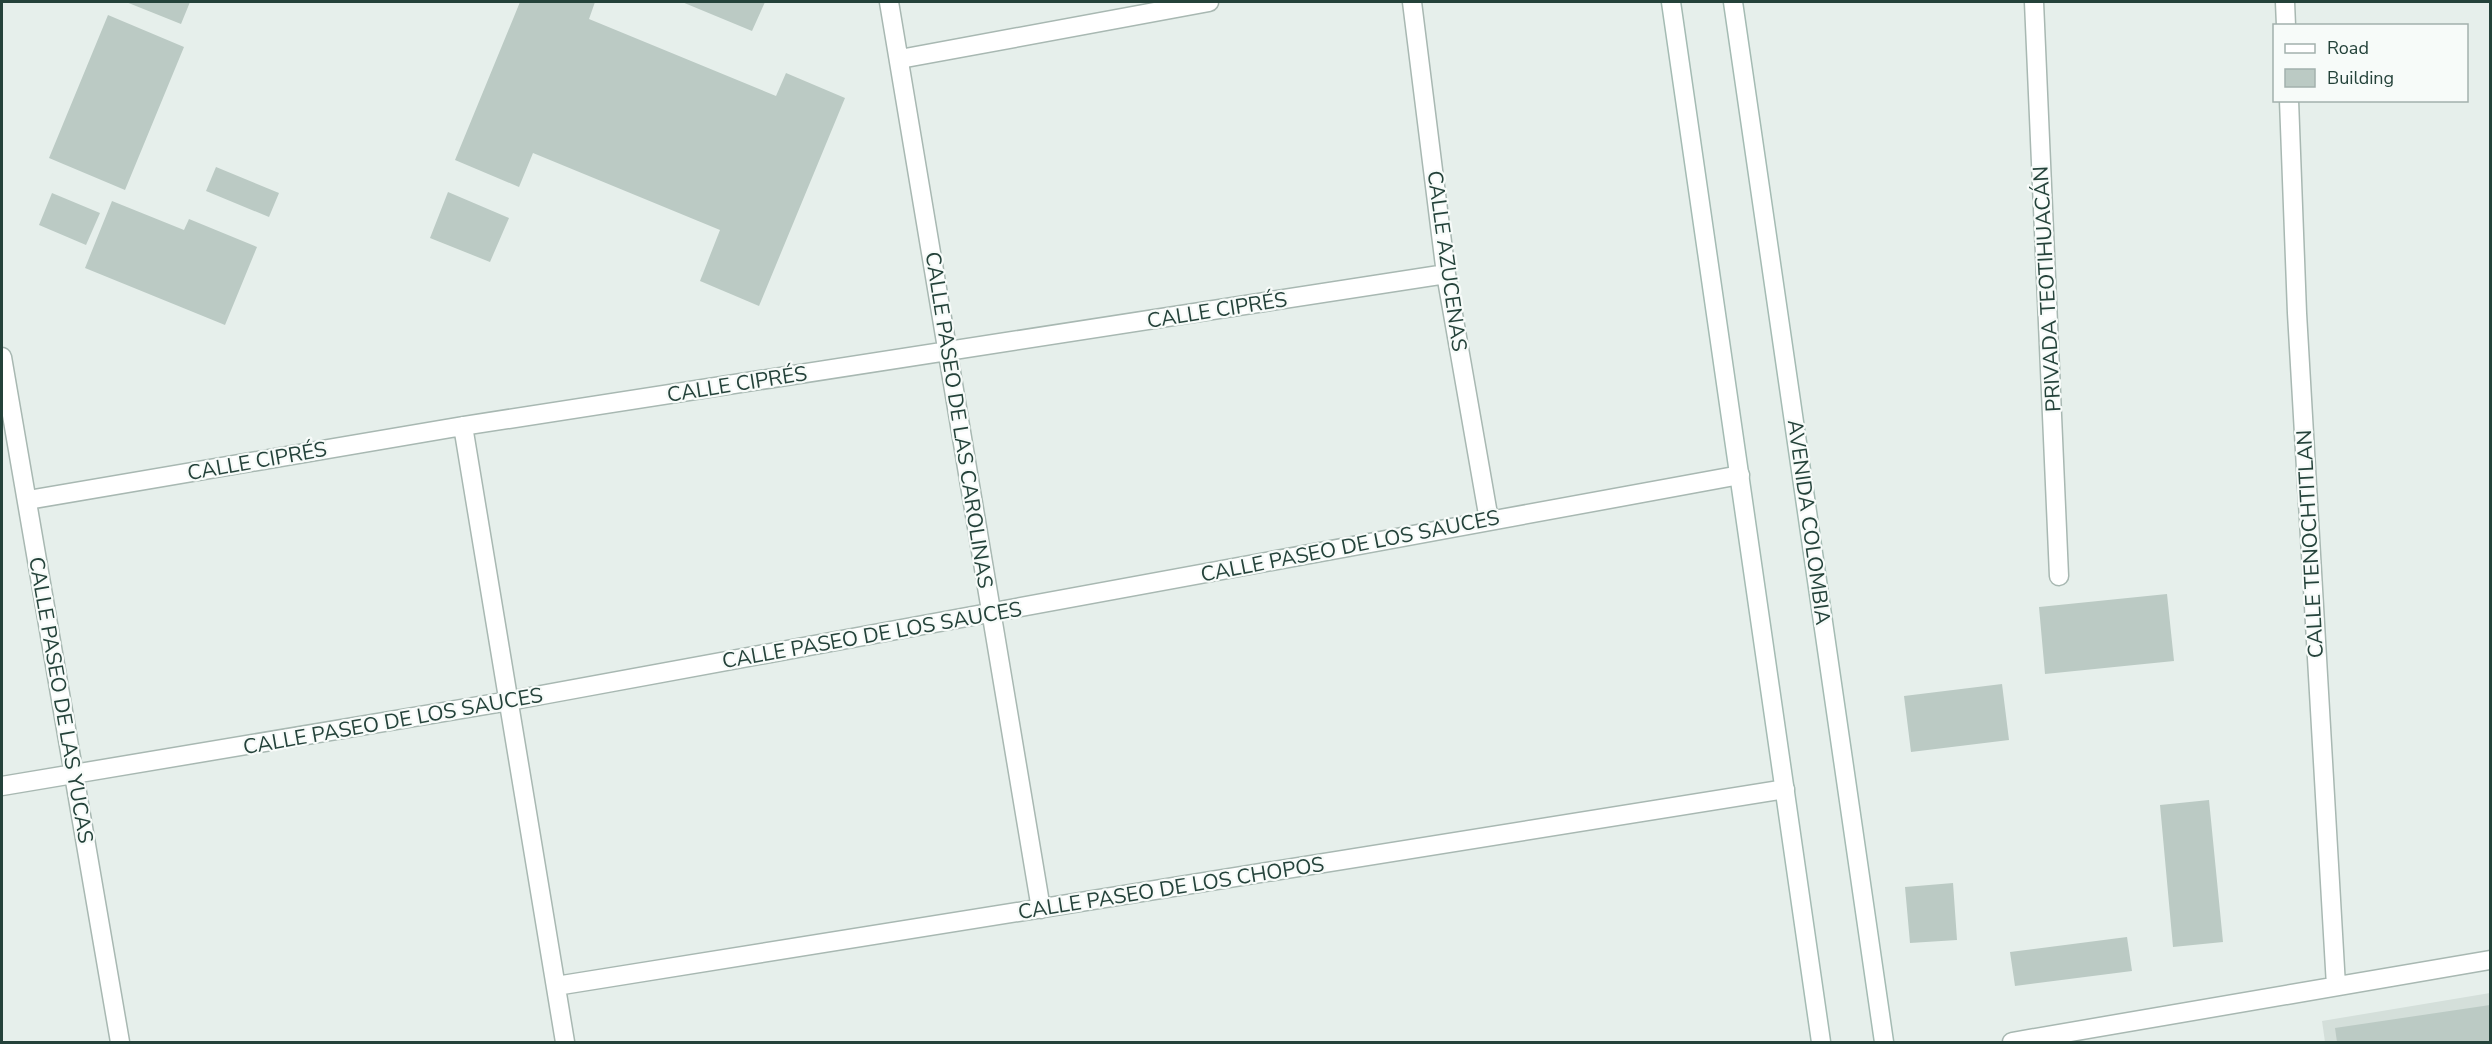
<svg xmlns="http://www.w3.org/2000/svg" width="2492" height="1044" font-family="'Nunito Sans',sans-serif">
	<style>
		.built { fill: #d4dfda }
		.building { fill: #bbcac4 }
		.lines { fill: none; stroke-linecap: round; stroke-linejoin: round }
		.street-casing { stroke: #a8b8b2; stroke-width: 21 }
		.secondary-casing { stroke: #a4bbb3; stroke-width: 21 }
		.street { stroke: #fff; stroke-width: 18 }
		.secondary { stroke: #fff; stroke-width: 18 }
		.labels { text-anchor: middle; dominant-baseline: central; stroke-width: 4.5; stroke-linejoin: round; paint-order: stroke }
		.street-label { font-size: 21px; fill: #24423a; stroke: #f7fbf9 }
	</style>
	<rect width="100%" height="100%" fill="#e6efeb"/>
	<path class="built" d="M2490,993V1042H2325L2322,1021Z"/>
	<path class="building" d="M126,2H190L181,24Z
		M520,2H595L589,19L776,96L786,73L845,98L759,306L700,281L720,230L533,153L519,187L455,160Z
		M682,2H765L752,31Z
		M108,15L184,47L125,190L49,158Z
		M216,167L279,193L269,217L206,191Z
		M448,192L509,218L490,262L430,238Z
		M52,193L100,213L86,245L39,225Z
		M112,201L184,230L189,219L257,247L225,325L85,268Z
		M2167,594L2174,661L2045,674L2039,607Z
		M2002,684L2009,740L1911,752L1904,696Z
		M2209,800L2223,942L2173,947L2160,805Z
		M1953,883L1957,940L1910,943L1905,887Z
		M2127,937L2132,971L2015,986L2010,952Z
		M2490,1005V1042H2337L2335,1028Z"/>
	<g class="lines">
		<defs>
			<path id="street" d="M889,2L1041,909
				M1412,2L1446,274L1489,520
				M2034,2L2059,576
				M2285,2L2286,26
				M900,59L1209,2
				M2289,100L2297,313L2336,986
				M2,357L120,1042
				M463,426L565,1042
				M28,500L463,426L1446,274
				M2,786L509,701L1740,475
				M556,986L1785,789
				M2012,1042L2490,960"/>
			<path id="secondary" d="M1671,2L1821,1042
				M1733,2L1884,1042"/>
		</defs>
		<use href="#street" class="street-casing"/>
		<use href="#secondary" class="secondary-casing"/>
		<use href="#street" class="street"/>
		<use href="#secondary" class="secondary"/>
	</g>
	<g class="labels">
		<g class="street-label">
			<text transform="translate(1447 261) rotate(82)">CALLE AZUCENAS</text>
			<text transform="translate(2047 289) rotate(-93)">PRIVADA TEOTIHUACÁN</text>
			<text transform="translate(1217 310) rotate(-9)">CALLE CIPRÉS</text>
			<text transform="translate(737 384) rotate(-9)">CALLE CIPRÉS</text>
			<text transform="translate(959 420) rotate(81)">CALLE PASEO DE LAS CAROLINAS</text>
			<text transform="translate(257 461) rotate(-10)">CALLE CIPRÉS</text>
			<text transform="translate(1809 522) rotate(82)">AVENIDA COLOMBIA</text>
			<text transform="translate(2310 544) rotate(-93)">CALLE TENOCHTITLAN</text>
			<text transform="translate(1350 546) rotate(-11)">CALLE PASEO DE LOS SAUCES</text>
			<text transform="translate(872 635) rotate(-10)">CALLE PASEO DE LOS SAUCES</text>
			<text transform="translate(61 700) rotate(80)">CALLE PASEO DE LAS YUCAS</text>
			<text transform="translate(393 721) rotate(-10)">CALLE PASEO DE LOS SAUCES</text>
			<text transform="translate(1171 888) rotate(-9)">CALLE PASEO DE LOS CHOPOS</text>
		</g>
	</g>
	<rect width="2492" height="1044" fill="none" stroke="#24423a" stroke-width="6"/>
	<rect x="2273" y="24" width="195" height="78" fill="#f7fbf9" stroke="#a3b1ad" stroke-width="1.5"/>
	<rect x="2285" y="44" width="30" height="9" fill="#ffffff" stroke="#a3b1ad" stroke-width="1.5"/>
	<text x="2327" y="54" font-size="18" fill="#24423a">Road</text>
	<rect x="2285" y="69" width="30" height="18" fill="#bbcac4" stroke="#a3b1ad" stroke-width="1.5"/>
	<text x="2327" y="84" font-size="18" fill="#24423a">Building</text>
</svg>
